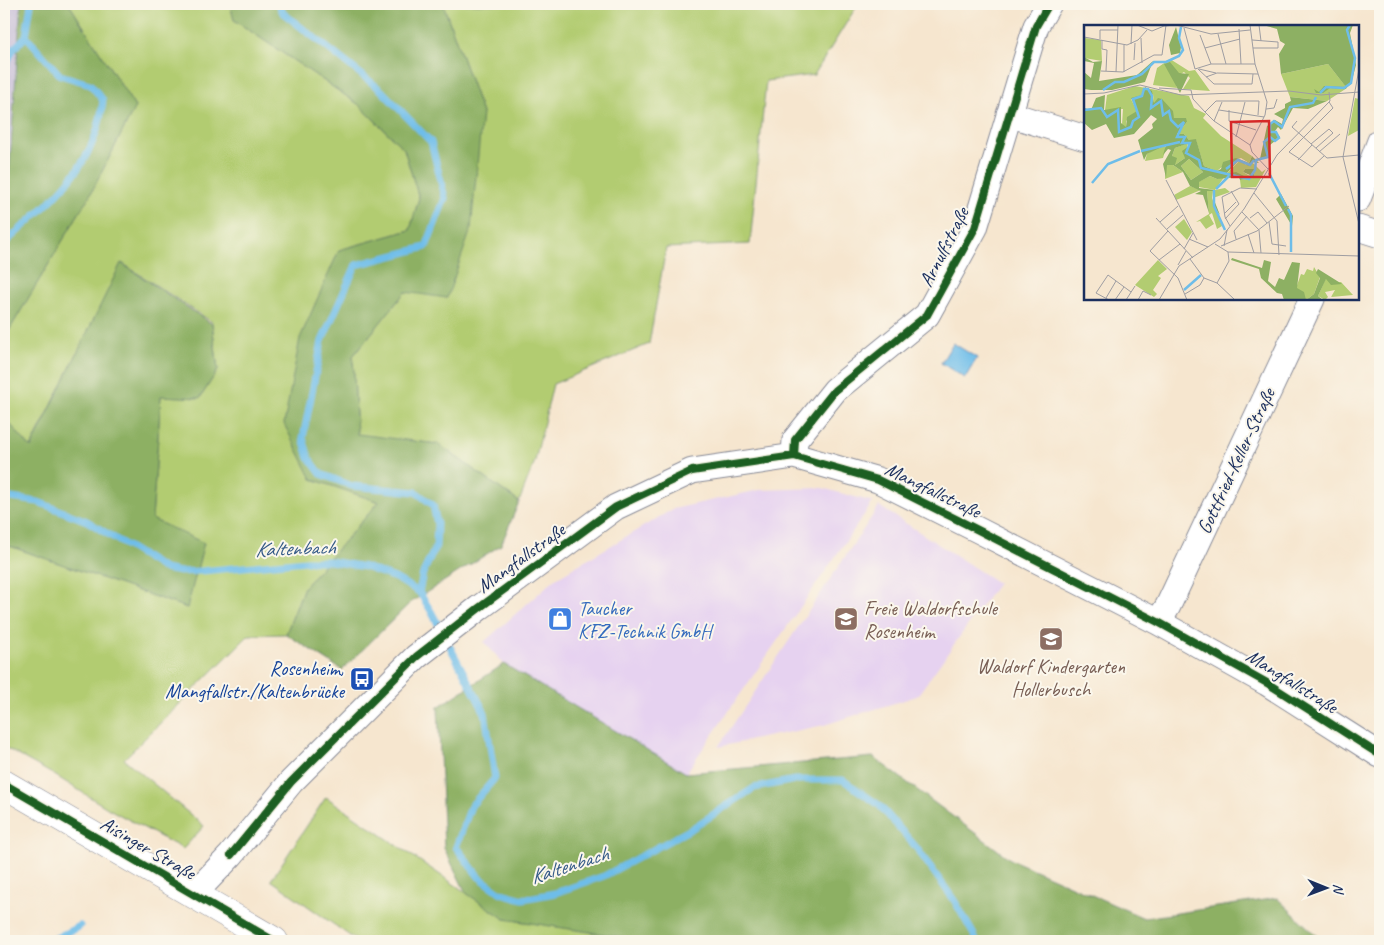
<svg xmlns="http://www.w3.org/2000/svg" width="1384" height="945" font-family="Caveat,sans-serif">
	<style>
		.built { fill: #e6d2f0 }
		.industrial { fill: #c8bfd8 }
		.green { fill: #b2cc71; stroke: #667e68 }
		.forest { fill: #8db063; stroke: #547060 }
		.water { fill: #6ebde9; stroke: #4476a4 }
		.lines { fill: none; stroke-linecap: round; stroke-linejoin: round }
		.stream { stroke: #6ebde9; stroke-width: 7 }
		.minor-casing { stroke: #888a96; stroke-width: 27 }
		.secondary-casing { stroke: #888a96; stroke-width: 29 }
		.minor { stroke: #fff; stroke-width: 25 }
		.secondary { stroke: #fff; stroke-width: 28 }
		.cycleway-casing { stroke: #fbf7ec; stroke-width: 11 }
		.cycleway { stroke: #1b5e20; stroke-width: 8 }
		.labels { text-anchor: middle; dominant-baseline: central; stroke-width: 4; stroke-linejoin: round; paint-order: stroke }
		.street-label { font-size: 20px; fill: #1b2f5e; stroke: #fbf7ec }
		.shop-label { font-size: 20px; fill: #366cbe; stroke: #fbf7ec; text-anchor: start }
		.education-label { font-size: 20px; fill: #785e54; stroke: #fbf7ec; text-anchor: start }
		.transit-label { font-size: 20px; fill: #164399; stroke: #fbf7ec; text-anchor: end }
		.water-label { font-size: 21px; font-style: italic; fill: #345a88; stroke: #fbf7ec }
		.inset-river { fill: none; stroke: #6ebde9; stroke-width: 2.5 }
		.inset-road { fill: none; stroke: #9e9da2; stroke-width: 1 }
		.view { fill: #d62828; fill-opacity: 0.15; stroke: #d62828; stroke-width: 2.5 }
		.inset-edge { fill: none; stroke: #1b2f5e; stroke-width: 2.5 }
	</style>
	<rect width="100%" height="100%" fill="#fbf7ec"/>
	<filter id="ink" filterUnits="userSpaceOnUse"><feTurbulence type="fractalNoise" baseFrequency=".02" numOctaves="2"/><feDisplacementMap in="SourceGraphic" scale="10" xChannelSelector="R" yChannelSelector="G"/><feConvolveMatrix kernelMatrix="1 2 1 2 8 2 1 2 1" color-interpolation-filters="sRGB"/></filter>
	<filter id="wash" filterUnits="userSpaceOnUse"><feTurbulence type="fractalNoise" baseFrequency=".0096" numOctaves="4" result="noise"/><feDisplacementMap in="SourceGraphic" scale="20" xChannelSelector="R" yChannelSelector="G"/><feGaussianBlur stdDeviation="1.12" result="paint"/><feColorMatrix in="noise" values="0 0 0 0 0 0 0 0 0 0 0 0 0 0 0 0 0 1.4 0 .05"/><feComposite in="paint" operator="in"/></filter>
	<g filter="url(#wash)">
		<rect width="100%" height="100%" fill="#f6e6cf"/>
		<path class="built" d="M822,488L873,502L686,773L504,664L484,642L556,578L673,509L759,490Z
			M879,506L998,583L917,696L824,725L718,747Z"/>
		<path class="industrial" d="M4,4H21L9,176L4,177Z"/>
		<path class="green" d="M69,4H230L234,20L358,104L404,149L419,198L410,230L339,250L312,479L379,502L304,587L286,634L249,635L124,759L204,826L183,849L109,809L56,776L4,747V544L187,608L203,544L152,519L161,395L200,398L218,370L212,322L122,263L30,449L4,417V339L91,193L135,107Z
			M443,4H858L814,75L766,81L750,244L666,248L649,344L553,384L535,461L519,502L438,444L357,435L353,356L405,292L482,113Z
			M326,797L505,919L652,941H357L271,880Z"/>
		<path class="forest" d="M21,4H69L135,107L91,193L4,339V177L9,176Z
			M230,4H443L482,113L471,229L447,298L405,292L353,356L357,434L438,444L519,502L501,545L410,603L342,670L286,634L304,587L379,502L312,479L284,424L300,338L339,250L410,230L419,198L404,149L358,104L234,20Z
			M121,263L212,324L218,370L200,398L161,396L152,519L204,543L187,608L4,544V417L31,448Z
			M504,664L686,773L873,757L1010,859L1144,918L1277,898L1322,941H648L505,919L466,893L444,848L438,707Z"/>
		<path class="water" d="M953,343L977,358L965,378L941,363Z"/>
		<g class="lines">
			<path class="stream" d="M279,4L283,13L381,90L431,142L445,198L426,247L356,265L322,341L303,438L309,458L321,474L352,486L416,492L433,505L437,524L436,546L423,573L419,592
				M4,69L13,50L26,36L31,4
				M4,122L6,129L4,139
				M4,244C50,201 97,168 103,100L90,84L60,75L26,36
				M4,497L38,502L87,521L164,569L180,572L202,571L306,561H330L365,567L395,578L419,592L431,611L485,713L495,778L471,806L456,847L479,877L501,893L523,899L555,893L604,876L691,829L754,788L795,780H843L879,805L915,846L954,900L974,935L976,941
				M50,941L80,926"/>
		</g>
	</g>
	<g filter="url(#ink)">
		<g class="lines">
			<defs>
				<path id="minor" d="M1009,114L1085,138
					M1358,199L1380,141
					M1358,228L1380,235
					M794,456L795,440L835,390L927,315L975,228L1036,26L1049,4
					M1158,622L1168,606L1312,299
					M194,894L231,855L291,782L416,657L479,608L616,507L692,471L794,456L878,480L978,530L1158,622L1267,683L1380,755"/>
				<path id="secondary" d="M4,784L274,941"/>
			</defs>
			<use href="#minor" class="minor-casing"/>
			<use href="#secondary" class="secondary-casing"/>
			<use href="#minor" class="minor"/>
			<use href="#secondary" class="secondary"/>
			<defs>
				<path id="cycleway" d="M794,456L795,440L835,390L927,315L975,228L1036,26L1049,4
					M4,784L274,941
					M231,855L291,782L416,657L479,608L616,507L692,471L794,456L878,480L978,530L1158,622L1267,683L1380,755"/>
			</defs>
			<use href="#cycleway" class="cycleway-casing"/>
			<use href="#cycleway" class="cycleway"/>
		</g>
	</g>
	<defs>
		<symbol id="shop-square" viewBox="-11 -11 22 22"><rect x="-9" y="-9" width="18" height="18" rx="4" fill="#3f7fe0" stroke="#fbf7ec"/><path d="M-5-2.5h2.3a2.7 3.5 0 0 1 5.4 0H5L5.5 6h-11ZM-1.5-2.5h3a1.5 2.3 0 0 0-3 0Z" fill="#fff"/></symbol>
		<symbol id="school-square" viewBox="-11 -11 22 22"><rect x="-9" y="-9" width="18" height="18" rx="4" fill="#8d6e63" stroke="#fbf7ec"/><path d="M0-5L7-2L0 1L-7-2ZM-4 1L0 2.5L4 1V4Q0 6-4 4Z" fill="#fff"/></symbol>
		<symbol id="bus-square" viewBox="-11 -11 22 22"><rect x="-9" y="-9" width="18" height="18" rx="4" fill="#1a4fb4" stroke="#fbf7ec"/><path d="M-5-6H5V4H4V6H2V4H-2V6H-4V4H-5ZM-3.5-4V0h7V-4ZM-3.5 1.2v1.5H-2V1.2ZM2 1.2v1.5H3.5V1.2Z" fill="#fff"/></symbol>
	</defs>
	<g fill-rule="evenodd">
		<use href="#shop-square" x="546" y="605" width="28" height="28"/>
		<use href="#school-square" x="832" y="605" width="28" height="28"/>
		<use href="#school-square" x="1037" y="625" width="28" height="28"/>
		<use href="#bus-square" x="348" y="665" width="28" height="28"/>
	</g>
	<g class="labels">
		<g class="street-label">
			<text transform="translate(944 247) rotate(-63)">Arnulfstraße</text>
			<text transform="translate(1236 461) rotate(-65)">Gottfried-Keller-Straße</text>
			<text transform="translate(933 490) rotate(26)">Mangfallstraße</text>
			<text transform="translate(521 558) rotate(-36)">Mangfallstraße</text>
			<text transform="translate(1292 681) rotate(32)">Mangfallstraße</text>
			<text transform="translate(148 848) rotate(30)">Aisinger Straße</text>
		</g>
		<g class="shop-label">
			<text x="578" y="608">Taucher<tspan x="578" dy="23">KFZ-Technik GmbH</tspan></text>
		</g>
		<g class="education-label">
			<text x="864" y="608">Freie Waldorfschule<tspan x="864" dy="23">Rosenheim</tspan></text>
			<text x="1051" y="666" text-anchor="middle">Waldorf Kindergarten<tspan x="1051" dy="23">Hollerbusch</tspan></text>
		</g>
		<g class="transit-label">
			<text x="344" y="668">Rosenheim,<tspan x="344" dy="23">Mangfallstr./Kaltenbrücke</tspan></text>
		</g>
		<g class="water-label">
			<text transform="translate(295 548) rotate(-2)">Kaltenbach</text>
			<text transform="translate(569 865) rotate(-18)">Kaltenbach</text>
		</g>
	</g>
	<g transform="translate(1084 25)">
		<rect width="275" height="275" fill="#f6e6cf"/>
		<path d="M1,13L17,15L18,36L0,33ZM86,34L105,46L111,45L126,66L99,64L106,53L100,47L90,53L93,63L69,60L73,43ZM244,39L263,63L243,76L206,72L197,49ZM51,61L105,71L110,83L122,89L119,93L137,111L168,131L165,138L157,133L144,137L133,146L120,141L112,115H105L100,109H93L103,97L90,93L84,82L70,78L69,69L47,74L53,86L42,96V103L38,100L39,84L21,85L23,70ZM271,73L275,74V105L264,111ZM104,118L101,133L91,140L88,131L91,123ZM79,119L82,123L79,133L61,136L63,129ZM105,134L119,147L107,155L97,141ZM156,135L162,140L168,137L178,147L182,144L172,162L157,163L156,155L169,153L172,144H161L159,147L166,151L164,153L142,149ZM82,140H89L99,147L81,154ZM126,151L133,154L141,151L131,165L141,163L146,167L129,173L131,165L115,162L114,157ZM106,161L117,165L92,175L90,170ZM123,166H129L128,173L138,201L133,204L128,188L125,190L130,199L122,204L116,196L112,197L125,189ZM100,194L108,207L103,215L91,202ZM74,235L83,244L74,251L77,253L69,265L73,269L70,272L51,260ZM230,242L236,252L230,269L222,275L212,263L217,249L220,250L223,244L229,246ZM242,253L250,258L257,257L269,270L247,272L251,265L241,267L244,272L241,275L234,271Z" fill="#b2cc71"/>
		<path d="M179,0H269L266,8L272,40L267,59L261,64L246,63L239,68H232L230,64L235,67L240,61L262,62L244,39L197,49L195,29L201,19L196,16L193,4ZM92,2L97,22L96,28L87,30L85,20ZM0,32L9,37L18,36L15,56L53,50L69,36L61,57L28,65H7L0,64V47L7,53L10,38L0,36ZM86,37L95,48L105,49L96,68L80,39ZM61,62L68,66L70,78L74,73L78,74L89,86L90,93H102L103,97L93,109H100L105,115L112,114L120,141L133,146L137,144L139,137L152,133L165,138L168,131L175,138L168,137L165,141L154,136L142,149L152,147L164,153L166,150L159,147L161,144H172L169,153L156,155L155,152L133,154L126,151L115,157V163L131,165L130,175L136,190L129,181V166H123L125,188L119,170L111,169L117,166L106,161L99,147L89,140H83L82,153L79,139L87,125L84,124L79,130L82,120L63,129L60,135L54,115L69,103L68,99L73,94L67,90L50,109L30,113L22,99L8,105L0,98V83L7,85L12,73L21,70L20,85L37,82V98L42,102L43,92L53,86L47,73L58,70ZM105,118V121L98,126L101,133L91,140L93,133L88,131L91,123ZM105,134L119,147L107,155L97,141ZM206,72L243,76L224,84L209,83L197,105L194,102L191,106L196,112L186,120L185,131L176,134L183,101L191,95L198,99L199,94L190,89L201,83V79L207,76ZM197,169L209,191L208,201L192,174ZM148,233L178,243L180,235L187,237L184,256L191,262L195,253L200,255L208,237L216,238L213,263L220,267L222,275L230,269L236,253L232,248L234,244L258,259L247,260L242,254L234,271L239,275H200L198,269L193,268L177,253L175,244L147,235Z" fill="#8db063" fill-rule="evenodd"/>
		<path class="inset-river" d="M19,65L31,57H40L58,49L70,37H82L95,31L99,25L95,13L97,2M236,68L242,62L260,63L267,58L271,33L263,5L266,0M0,85L17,83L23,92L34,85L35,107L47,102L49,96L55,92L49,74L58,71L60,64H64L68,71L67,83L77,76L79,90L85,86L87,95L94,102L100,97L93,112H101L98,118H106L102,128L115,135L117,143L165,154L171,145L172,135L184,132L180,117L186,112L191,116L195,113L192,107H186V99L190,96L198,102L206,82L229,78L232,72M57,126L96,117M142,144L154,135L166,140L170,135M185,148L202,181M8,158L24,139L56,126M132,164L145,151M130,165V181L141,205M204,184L207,190V227M100,265L117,250"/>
		<path class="inset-road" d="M53,0L68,6L80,1L92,0L127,9L166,5M166,0L171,39L183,77L181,90L166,120L168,127L184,144M175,0L177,16M100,3L111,44L127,39H171M155,4L157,39M134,9L142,39M116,10L127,39M0,12L43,20L54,15L63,5M57,13L58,38M16,14V5H34M18,15V24L23,25L22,46M168,15L194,17V23H169M47,19L48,0M121,23L156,14M50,35L51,18M114,44L130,59H168L169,49M115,44L132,48M275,44L259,132L275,199M17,46L39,47L70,30H78L82,0M32,47L34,0M40,47V20M122,52L133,48L174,49M75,63L107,65L109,74L121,87M0,69L20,68L56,60L97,70L205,66L237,70L275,67M138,77L130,96L166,120M182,84L190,83L193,74M135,85L180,92M145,85V96L172,105M130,96L121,87L132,76H175L174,90M213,96L208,102L243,133L275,130M152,112L161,77M227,119L245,104L249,108L232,123M235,127L256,109M240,131L228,142L205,127L249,83L245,77M214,135L228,120M82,155L113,215M170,168L193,196L195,230M158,187L175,205L177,228M140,189L152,177M72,193L109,233M166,193L174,187L183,198M141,194L155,179L147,166M76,197L94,181M185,197L188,219L202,221M146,201L141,192L138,172L156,163L173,164M83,204L99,190M84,206L66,226L94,253L103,275M164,209L170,228M105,214L124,222M152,214L150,206L163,191M131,219L144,227L275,231M137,221L173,206L205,181M140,221L143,205M100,224L109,208M75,235L96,219M94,240L102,226M120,253L133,258L151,275M133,258L145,236L144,227M101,269L116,260L120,253L106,234M22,273L32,256M25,275L12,268L24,250L47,267M31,275L40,262M42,275L51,261M54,275L59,266L67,270M75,275L95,241L136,214L160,184L193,130L246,76L245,67"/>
		<path class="view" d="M185,96L186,152H148L147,97Z"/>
		<rect width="275" height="275" class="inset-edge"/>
	</g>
	<rect width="1384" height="945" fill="none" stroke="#fbf7ec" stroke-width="20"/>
	<g transform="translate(1326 888) rotate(91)" stroke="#fbf7ec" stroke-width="4" paint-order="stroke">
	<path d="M0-4L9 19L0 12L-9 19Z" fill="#1b2f5e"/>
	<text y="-8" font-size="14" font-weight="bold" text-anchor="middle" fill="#1b2f5e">N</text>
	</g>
</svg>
